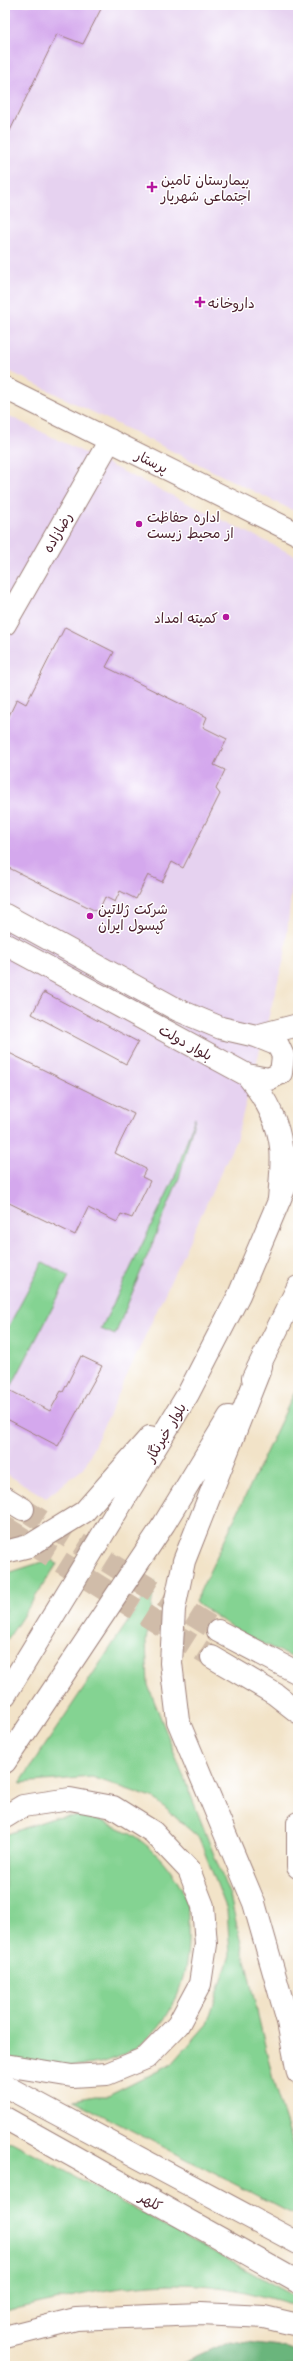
<svg xmlns="http://www.w3.org/2000/svg" width="303" height="2371" font-family="'Playpen Sans','Playpen Sans Arabic',sans-serif">
	<style>
		.built { fill: #e6d2f0 }
		.green { fill: #84d392; stroke: #67795e }
		.forest { fill: #6bb57c; stroke: #5a6a54 }
		.building { fill: #d4a8ed }
		.lines { fill: none; stroke-linecap: round; stroke-linejoin: round }
		.secondary-tunnel { stroke: #d0bca9; stroke-width: 22; stroke-dasharray: 22 11; stroke-linecap: butt }
		.secondary-casing { stroke: #9e817a; stroke-width: 24 }
		.primary-casing { stroke: #9e817a; stroke-width: 24 }
		.highway-casing { stroke: #9e817a; stroke-width: 24 }
		.secondary { stroke: #fff; stroke-width: 22 }
		.primary { stroke: #fff; stroke-width: 22 }
		.highway { stroke: #fff; stroke-width: 22 }
		.poi-dot { fill: #b5179e; stroke: #fff; stroke-width: 1.5 }
		.labels { text-anchor: middle; dominant-baseline: central; stroke-width: 3; stroke-linejoin: round; paint-order: stroke }
		.poi-label { font-size: 14px; fill: #4a1f2b; stroke: #fff; text-anchor: start }
		.street-label { font-size: 14px; fill: #4a1f2b; stroke: #fff }
	</style>
	<rect width="100%" height="100%" fill="#fff"/>
	<filter id="ink" filterUnits="userSpaceOnUse"><feTurbulence type="fractalNoise" baseFrequency=".025" numOctaves="2"/><feDisplacementMap in="SourceGraphic" scale="8" xChannelSelector="R" yChannelSelector="G"/><feConvolveMatrix kernelMatrix="1 2 1 2 8 2 1 2 1" color-interpolation-filters="sRGB"/></filter>
	<filter id="wash" filterUnits="userSpaceOnUse"><feTurbulence type="fractalNoise" baseFrequency=".012" numOctaves="4" result="noise"/><feDisplacementMap in="SourceGraphic" scale="16" xChannelSelector="R" yChannelSelector="G"/><feGaussianBlur stdDeviation="0.9" result="paint"/><feColorMatrix in="noise" values="0 0 0 0 0 0 0 0 0 0 0 0 0 0 0 0 0 1.4 0 .05"/><feComposite in="paint" operator="in"/></filter>
	<g filter="url(#wash)">
		<rect width="100%" height="100%" fill="#f2e3c8"/>
		<path class="built" d="M5,5H298V513L5,369Z
			M5,414L298,557V824L285,955L236,1140L84,1468L46,1498L5,1473Z"/>
		<path class="green" d="M195,1117L179,1178L115,1335L101,1329L174,1179Z
			M43,1262L69,1276L12,1385L5,1381V1333Z
			M298,1385V1660L242,1634L195,1602Z
			M51,1559L57,1564L5,1643V1574Z
			M155,1581L146,1641L148,1685L230,1896L275,2088L298,2159V2217L73,2100L95,2096H108L172,2064L207,2024L230,1955L227,1910L199,1838L155,1799L92,1777L20,1783Z
			M78,1816C123,1822 159,1847 181,1888C188,1900 188,1915 188,1929C190,1987 165,2045 104,2062C73,2070 37,2062 5,2059V1835L53,1818Z
			M5,2141L12,2142L298,2298V2306C266,2297 233,2287 200,2285C135,2280 69,2297 5,2311Z"/>
		<path class="forest" d="M230,2341L288,2348L298,2352V2366H174Z"/>
		<g id="blocks">
			<path class="building" d="M5,5H103L83,44L57,34L5,141Z
				M65,627L114,652L106,667L207,717L203,727L227,739L214,765L225,770L216,789L220,794L183,868L172,862L162,882L148,875L136,899L120,891L115,902L105,897L98,912L5,866V724L17,699L26,704Z
				M44,992L138,1042L126,1064L32,1014Z
				M5,1051L134,1114L115,1153L146,1169L142,1177L150,1181L132,1218L121,1214L117,1222L88,1208L75,1235L5,1201Z
				M81,1356L102,1366L58,1446L5,1418V1398L9,1390L50,1411L61,1391L63,1392Z"/>
		</g>
	</g>
	<g filter="url(#ink)">
		<use href="#blocks" fill-opacity="0" stroke="#9e817a" stroke-width="1"/>
		<g class="lines">
			<path class="secondary-tunnel" d="M23,1509L218,1631
				M5,1527L212,1657"/>
			<defs>
				<path id="secondary" d="M5,388L298,534
					M5,624L110,440
					M5,915L178,1010L221,1028L256,1036L298,1025
					M5,944L247,1075C264,1096 278,1119 281,1147C283,1163 280,1183 279,1200
					M247,1075L269,1079L281,1073L283,1056L278,1045L256,1036
					M5,1498L23,1509
					M218,1631L298,1673
					M212,1657L275,1694L298,1712
					M298,1823V1867"/>
				<path id="primary" d="M5,2086L298,2243
					M5,2118L298,2282"/>
				<path id="highway" d="M261,1366L184,1561L174,1609L171,1663L178,1721L254,1903L288,2022L298,2073
					M253,1378L298,1287
					M5,1552L29,1546L84,1512L150,1437
					M5,1695L188,1394L239,1295L298,1156
					M5,1762L164,1524L229,1417
					M5,1817L23,1806L70,1799L113,1807L153,1832L189,1870L203,1906L206,1944L200,1984L178,2025L146,2058L107,2074L72,2076L5,2065
					M5,2337L76,2319L200,2314L264,2317L298,2325"/>
			</defs>
			<use href="#secondary" class="secondary-casing"/>
			<use href="#primary" class="primary-casing"/>
			<use href="#highway" class="highway-casing"/>
			<use href="#secondary" class="secondary"/>
			<use href="#primary" class="primary"/>
			<use href="#highway" class="highway"/>
		</g>
	</g>
	<g class="poi-dot">
		<path d="M150 181h4v4h4v4h-4v4h-4v-4h-4v-4h4z"/>
		<path d="M198 296h4v4h4v4h-4v4h-4v-4h-4v-4h4z"/>
		<circle cx="139" cy="524" r="4"/>
		<circle cx="226" cy="617" r="4"/>
		<circle cx="90" cy="916" r="4"/>
	</g>
	<g class="labels">
		<g class="poi-label">
			<text x="161" y="179">بیمارستان تامین<tspan x="161" dy="16">اجتماعی شهریار</tspan></text>
			<text x="208" y="302">داروخانه</text>
			<text x="147" y="516">اداره حفاظت<tspan x="147" dy="16">از محیط زیست</tspan></text>
			<text x="218" y="617" text-anchor="end">کمیته امداد</text>
			<text x="98" y="908">شرکت ژلاتین<tspan x="98" dy="16">کپسول ایران</tspan></text>
		</g>
		<g class="street-label">
			<text transform="translate(152 461) rotate(26)">پرستار</text>
			<text transform="translate(57 532) rotate(-60)">رضازاده</text>
			<text transform="translate(186 1042) rotate(29)">بلوار دولت</text>
			<text transform="translate(165 1432) rotate(-59)">بلوار خبرنگار</text>
			<text transform="translate(151 2201) rotate(29)">کلهر</text>
		</g>
	</g>
	<rect width="303" height="2371" fill="none" stroke="#fff" stroke-width="20"/>
</svg>
